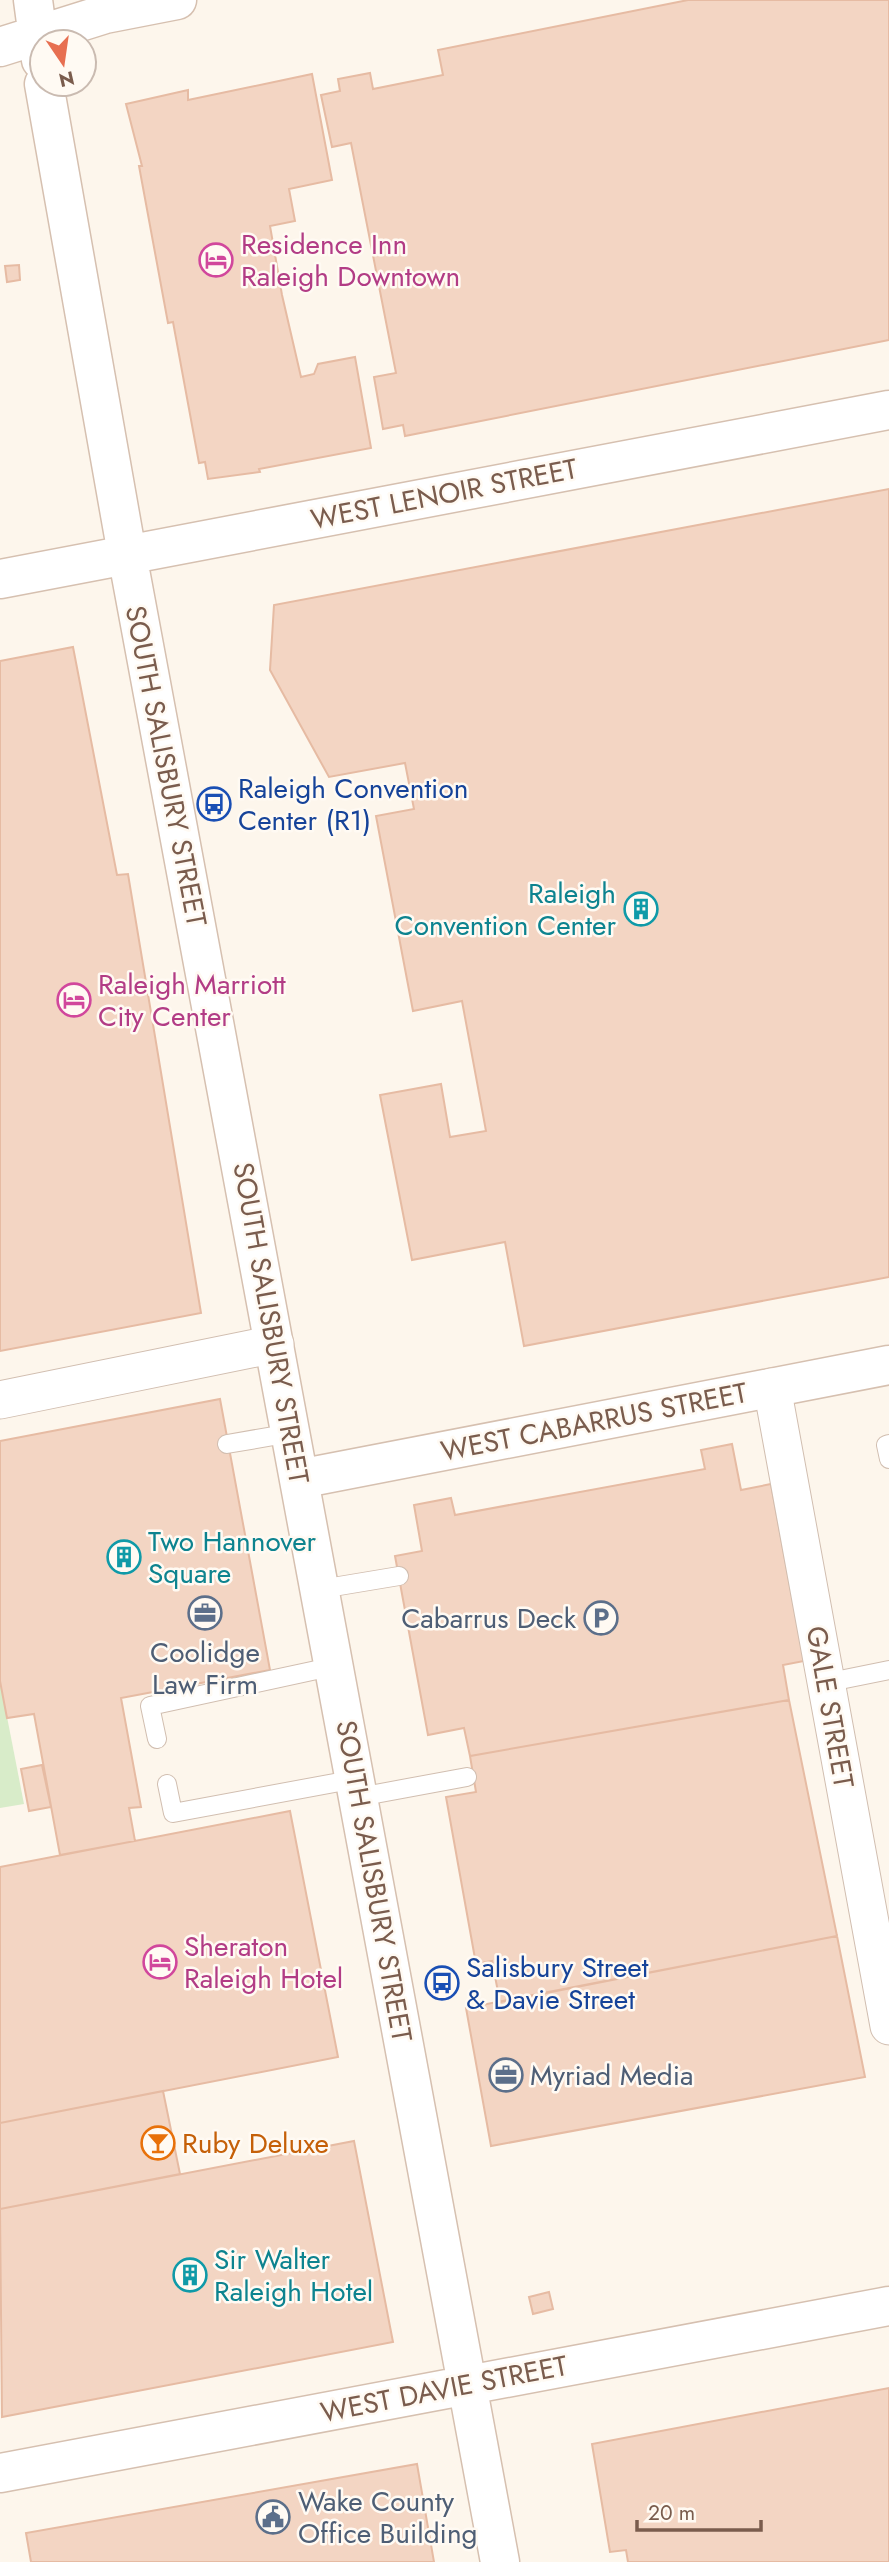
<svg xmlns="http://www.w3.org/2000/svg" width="889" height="2562" font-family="Jost,sans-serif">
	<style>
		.green { fill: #d8ecc9 }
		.building { fill: #f3d5c3; stroke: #e6bba3; stroke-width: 2 }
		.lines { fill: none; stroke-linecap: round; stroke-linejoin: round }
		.lane-casing { stroke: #d1beb0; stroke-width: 20 }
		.street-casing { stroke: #d1beb0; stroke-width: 39 }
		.secondary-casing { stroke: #d6c0b0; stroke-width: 41 }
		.lane { stroke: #fff; stroke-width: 18 }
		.street { stroke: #fff; stroke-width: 37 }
		.secondary { stroke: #fff; stroke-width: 38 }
		.labels { text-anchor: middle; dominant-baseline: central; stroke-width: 5; stroke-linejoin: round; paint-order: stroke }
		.hotel-label { font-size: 28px; fill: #b23c85; stroke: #fffaf3; text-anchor: start }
		.street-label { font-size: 28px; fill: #7a5c4d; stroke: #fffaf3 }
		.transit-label { font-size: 28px; fill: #164399; stroke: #fffaf3; text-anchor: start }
		.culture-label { font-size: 28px; fill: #0d838f; stroke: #fffaf3; text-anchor: start }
		.service-label { font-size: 28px; fill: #4e5e75; stroke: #fffaf3; text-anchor: start }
		.food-label { font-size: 28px; fill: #c56008; stroke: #fffaf3; text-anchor: start }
	</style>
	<rect width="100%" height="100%" fill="#fdf6ec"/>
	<path class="green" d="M0,1681L24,1804L0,1808Z"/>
	<path class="building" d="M688,0H889V340L405,436L403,425L383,429L374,377L396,373L351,143L332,147L321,95L340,91L338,79L370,73L373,89L443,75L438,50Z
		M312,74L332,180L289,189L295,221L270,226L282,295L301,377L314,374L318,364L355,357L371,448L259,469L260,472L208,479L205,462L199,463L173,322L168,323L139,166H142L126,104L188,90V100Z
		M19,265L20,280L7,282L5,266Z
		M889,489V1277L524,1346L505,1242L412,1260L380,1095L441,1084L450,1137L486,1131L462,1001L413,1011L376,816L414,809L405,763L329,777L270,670L274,605Z
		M73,647L117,875L128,874L201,1313L0,1351V661Z
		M220,1399L270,1670L121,1698L141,1807L129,1808L135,1841L60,1855L34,1714L7,1718L0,1681V1441Z
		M732,1444L741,1490L771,1484L804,1661L783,1665L789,1700L470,1756L464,1728L428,1735L395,1556L422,1551L414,1505L451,1498L455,1515L705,1469L701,1450Z
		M789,1700L837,1936L500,2002L492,1961L476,1964L446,1797L476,1792L470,1756Z
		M42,1765L51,1807L29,1811L21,1769Z
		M290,1811L338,2057L0,2123V1867Z
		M837,1936L865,2077L491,2146L466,2008Z
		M163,2091L180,2174L0,2209V2123Z
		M354,2141L393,2342L2,2417L0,2209Z
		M549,2292L553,2309L533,2314L529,2297Z
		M889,2388V2562H628L626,2550L610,2552L592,2444Z
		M417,2464L434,2562H31L26,2533Z"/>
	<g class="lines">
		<defs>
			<path id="lane" d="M227,1444L291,1433
				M889,1444L886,1445L889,1459
				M321,1589L399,1576
				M825,1683L889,1670
				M157,1739L150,1706L335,1666
				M167,1784L173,1813L356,1779
				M359,1797L467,1777"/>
			<path id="street" d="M772,1387L889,2026
				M0,1400L275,1344"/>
			<path id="secondary" d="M33,0L41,60
				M0,47L105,14L177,0
				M44,84L127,554L500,2562
				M0,579L889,410
				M299,1479L889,1365
				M0,2473L889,2306"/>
		</defs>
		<use href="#lane" class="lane-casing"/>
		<use href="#street" class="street-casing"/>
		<use href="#secondary" class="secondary-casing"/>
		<use href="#lane" class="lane"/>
		<use href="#street" class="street"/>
		<use href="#secondary" class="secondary"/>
	</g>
	<defs>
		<symbol id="hotel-ring" viewBox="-11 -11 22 22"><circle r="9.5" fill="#fffaf3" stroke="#d1479c" stroke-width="1.5"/><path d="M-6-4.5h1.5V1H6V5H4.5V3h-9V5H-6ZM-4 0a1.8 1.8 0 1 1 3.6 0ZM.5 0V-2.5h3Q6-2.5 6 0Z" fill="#d1479c"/></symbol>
		<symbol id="bus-ring" viewBox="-11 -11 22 22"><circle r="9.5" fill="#fffaf3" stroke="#1a4fb4" stroke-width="1.5"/><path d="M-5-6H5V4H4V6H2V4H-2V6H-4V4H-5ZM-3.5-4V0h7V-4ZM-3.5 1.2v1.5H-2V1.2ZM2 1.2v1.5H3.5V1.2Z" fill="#1a4fb4"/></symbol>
		<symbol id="building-ring" viewBox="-11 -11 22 22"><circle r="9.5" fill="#fffaf3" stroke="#0f9aa8" stroke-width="1.5"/><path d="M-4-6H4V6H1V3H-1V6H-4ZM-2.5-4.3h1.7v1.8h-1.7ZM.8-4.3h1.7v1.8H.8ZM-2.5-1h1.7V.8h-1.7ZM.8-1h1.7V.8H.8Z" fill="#0f9aa8"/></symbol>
		<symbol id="office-ring" viewBox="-11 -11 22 22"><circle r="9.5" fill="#fffaf3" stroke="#5c6f8a" stroke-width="1.5"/><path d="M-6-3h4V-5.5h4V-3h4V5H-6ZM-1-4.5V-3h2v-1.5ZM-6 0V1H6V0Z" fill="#5c6f8a"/></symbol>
		<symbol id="parking-ring" viewBox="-11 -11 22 22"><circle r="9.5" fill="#fffaf3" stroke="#5c6f8a" stroke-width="1.5"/><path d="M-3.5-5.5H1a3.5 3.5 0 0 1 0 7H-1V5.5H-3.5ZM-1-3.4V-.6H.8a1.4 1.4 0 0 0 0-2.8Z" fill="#5c6f8a"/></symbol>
		<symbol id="bar-ring" viewBox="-11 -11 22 22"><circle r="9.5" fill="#fffaf3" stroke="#e8710a" stroke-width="1.5"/><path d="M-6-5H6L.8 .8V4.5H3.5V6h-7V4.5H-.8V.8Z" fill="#e8710a"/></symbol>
		<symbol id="civic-ring" viewBox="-11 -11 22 22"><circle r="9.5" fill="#fffaf3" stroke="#5c6f8a" stroke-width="1.5"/><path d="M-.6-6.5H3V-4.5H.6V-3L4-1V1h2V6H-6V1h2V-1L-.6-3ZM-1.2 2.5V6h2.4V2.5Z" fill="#5c6f8a"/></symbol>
	</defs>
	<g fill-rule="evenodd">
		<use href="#hotel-ring" x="197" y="241" width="38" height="38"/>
		<use href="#bus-ring" x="195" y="785" width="38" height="38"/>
		<use href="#building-ring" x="622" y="890" width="38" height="38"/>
		<use href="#hotel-ring" x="55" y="981" width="38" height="38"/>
		<use href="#building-ring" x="105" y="1538" width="38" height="38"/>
		<use href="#office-ring" x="186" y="1594" width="38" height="38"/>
		<use href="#parking-ring" x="582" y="1599" width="38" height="38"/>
		<use href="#hotel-ring" x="141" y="1943" width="38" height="38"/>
		<use href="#bus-ring" x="423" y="1964" width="38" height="38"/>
		<use href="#office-ring" x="487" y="2056" width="38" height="38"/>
		<use href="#bar-ring" x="139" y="2124" width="38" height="38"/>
		<use href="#building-ring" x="171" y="2256" width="38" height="38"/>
		<use href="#civic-ring" x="254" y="2498" width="38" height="38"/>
	</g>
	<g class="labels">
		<g class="hotel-label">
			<text x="241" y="244">Residence Inn<tspan x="241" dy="32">Raleigh Downtown</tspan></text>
			<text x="98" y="984">Raleigh Marriott<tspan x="98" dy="32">City Center</tspan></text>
			<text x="184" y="1946">Sheraton<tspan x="184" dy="32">Raleigh Hotel</tspan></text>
		</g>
		<g class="street-label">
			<text transform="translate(444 494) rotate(-11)">WEST LENOIR STREET</text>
			<text transform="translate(166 766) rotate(79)">SOUTH SALISBURY STREET</text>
			<text transform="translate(271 1323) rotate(80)">SOUTH SALISBURY STREET</text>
			<text transform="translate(594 1422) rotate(-11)">WEST CABARRUS STREET</text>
			<text transform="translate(830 1707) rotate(80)">GALE STREET</text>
			<text transform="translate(374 1881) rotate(80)">SOUTH SALISBURY STREET</text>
			<text transform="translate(444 2389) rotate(-11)">WEST DAVIE STREET</text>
		</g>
		<g class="transit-label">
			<text x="238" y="788">Raleigh Convention<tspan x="238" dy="32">Center (R1)</tspan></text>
			<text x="466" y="1967">Salisbury Street<tspan x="466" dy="32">&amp; Davie Street</tspan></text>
		</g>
		<g class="culture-label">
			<text x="616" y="893" text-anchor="end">Raleigh<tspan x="616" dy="32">Convention Center</tspan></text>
			<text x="148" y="1541">Two Hannover<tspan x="148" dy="32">Square</tspan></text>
			<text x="214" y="2259">Sir Walter<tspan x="214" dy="32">Raleigh Hotel</tspan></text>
		</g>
		<g class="service-label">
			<text x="576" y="1618" text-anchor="end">Cabarrus Deck</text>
			<text x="205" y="1652" text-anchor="middle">Coolidge<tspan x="205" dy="32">Law Firm</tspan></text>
			<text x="530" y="2075">Myriad Media</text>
			<text x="298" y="2501">Wake County<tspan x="298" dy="32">Office Building</tspan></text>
		</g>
		<g class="food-label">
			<text x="182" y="2143">Ruby Deluxe</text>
		</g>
	</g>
	<g transform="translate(63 63) rotate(167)"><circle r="33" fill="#fffaf3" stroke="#cabbb1" stroke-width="2"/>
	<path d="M0-5L12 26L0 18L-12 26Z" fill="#e76f51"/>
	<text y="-10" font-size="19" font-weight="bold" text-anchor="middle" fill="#7a5c4d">N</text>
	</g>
	<path d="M637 2520v10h124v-10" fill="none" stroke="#7a5c4d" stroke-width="3.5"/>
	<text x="648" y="2520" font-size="21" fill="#7a5c4d" stroke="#fffaf3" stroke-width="5" paint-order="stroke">20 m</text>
</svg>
